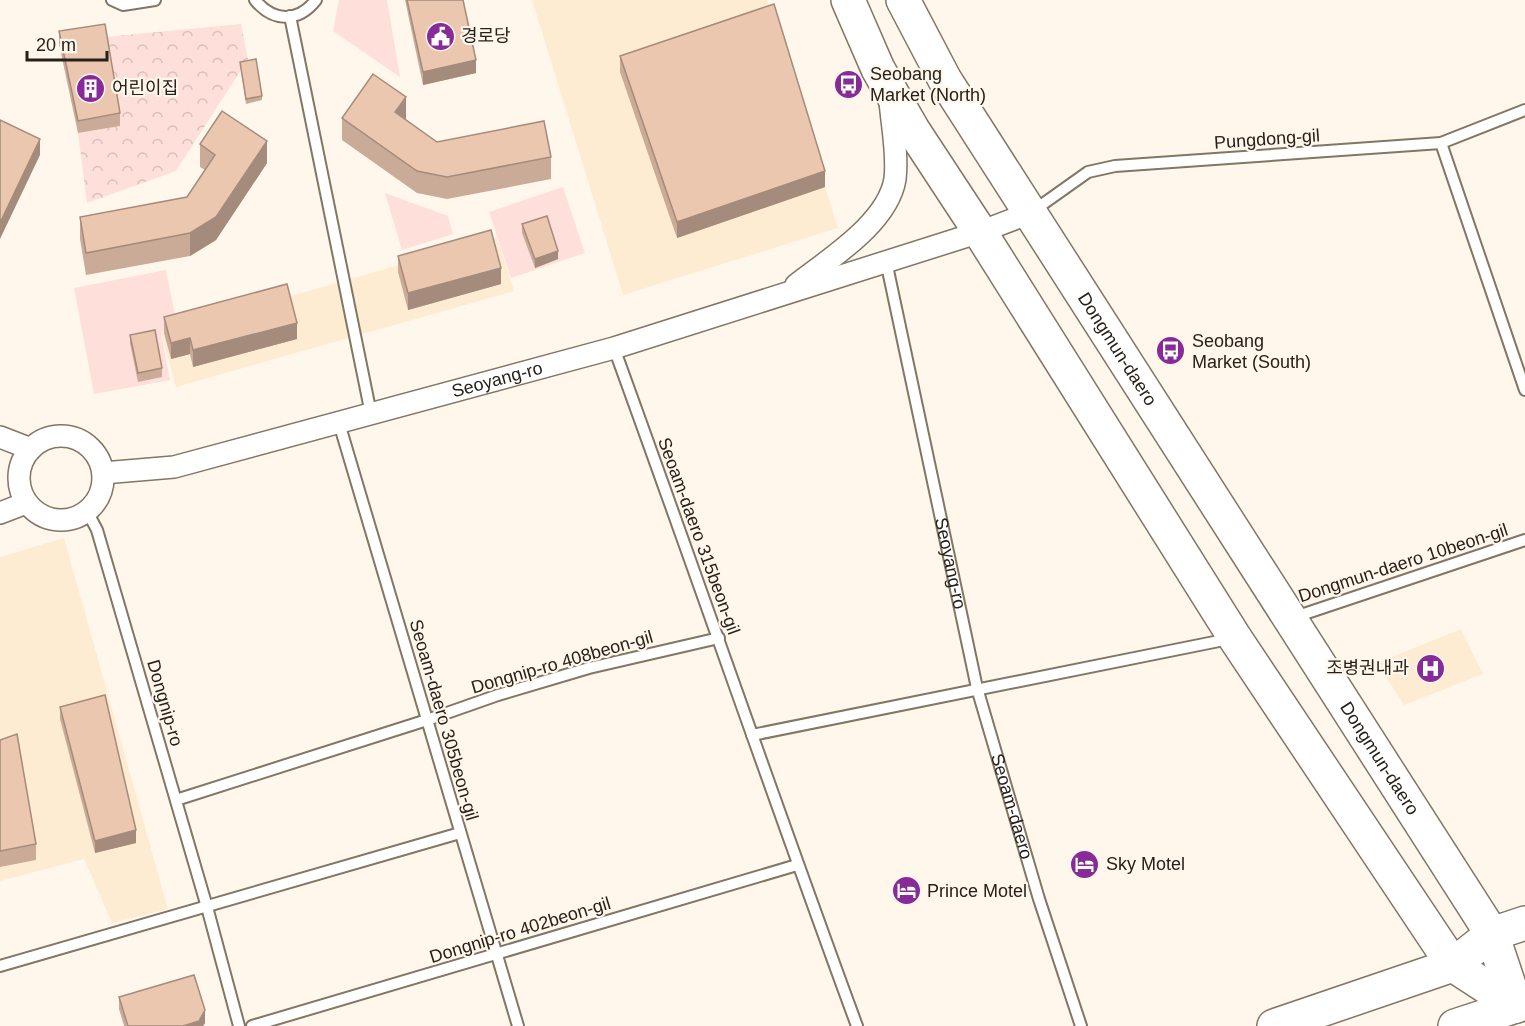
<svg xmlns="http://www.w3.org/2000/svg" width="1525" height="1026" font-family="Arial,'Noto Sans KR',sans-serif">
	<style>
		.built { fill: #feecd2 }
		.green { fill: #fedfd9 }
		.park { fill: url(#park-crowns) }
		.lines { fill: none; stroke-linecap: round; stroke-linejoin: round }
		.lane-casing { stroke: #827665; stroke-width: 14 }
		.street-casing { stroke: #827665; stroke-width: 24 }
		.primary-casing { stroke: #827665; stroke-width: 36 }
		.lane { stroke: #fff; stroke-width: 10 }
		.street { stroke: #fff; stroke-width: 21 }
		.primary { stroke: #fff; stroke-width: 33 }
		.wall { fill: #caab97 }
		.shaded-wall { fill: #a48b7b }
		.building { fill: #ebc7b0; stroke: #a48b7b; stroke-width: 1.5 }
		.labels { text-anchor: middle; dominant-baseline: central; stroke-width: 4.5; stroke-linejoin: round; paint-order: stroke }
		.poi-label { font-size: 18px; fill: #26211a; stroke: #fff7eb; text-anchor: start }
		.street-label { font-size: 18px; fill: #26211a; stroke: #fff7eb }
	</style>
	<defs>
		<pattern id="park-crowns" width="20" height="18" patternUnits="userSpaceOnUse" patternTransform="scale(1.5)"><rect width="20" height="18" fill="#fedfd9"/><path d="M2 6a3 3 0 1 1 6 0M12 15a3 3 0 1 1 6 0" fill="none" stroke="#dabfba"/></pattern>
	</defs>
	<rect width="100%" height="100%" fill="#fff7eb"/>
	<path class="built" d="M532,0H767L838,228L623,295Z
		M497,237L514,291L176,387L161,333Z
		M64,538L168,909L112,923L84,859L0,881V557Z
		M1461,629L1483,674L1404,705L1377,663Z"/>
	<path class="green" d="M339,0H387L400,77L333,31Z
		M563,187L585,253L511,278L489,212Z
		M385,193L448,216L453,234L402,250Z
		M166,270L175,315L161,334L170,380L94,394L74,288Z"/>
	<path class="park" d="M241,24L248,59L176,171L87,203L78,133L120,126L105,37Z"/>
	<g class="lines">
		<defs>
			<g id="lane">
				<path d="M112,0L123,5L155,0"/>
				<path d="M255,0C273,22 298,23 316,0"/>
				<path d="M290,16L371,414"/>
				<path d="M1441,143L1525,390"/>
				<path d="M1033,211L1088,172L1115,166L1441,143L1525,110"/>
				<path id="s1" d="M886,261L977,688L1039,899L1081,1026"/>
				<path d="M614,348C696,573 774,801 857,1026"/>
				<path d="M339,423L518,1026"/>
				<path d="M87,511L97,530L207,907L239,1026"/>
				<path d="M1295,617L1525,540"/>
				<path d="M752,735L1229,639"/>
				<path d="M176,800L427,720L498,695L589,668L719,638"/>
				<path d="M0,966L460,833"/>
				<path d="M252,1026L797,865"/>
			</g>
			<g id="street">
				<path d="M796,285C829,259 888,223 895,179C898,154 892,126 890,101"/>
				<circle cx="61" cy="478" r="42"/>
				<path d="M0,437L31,449"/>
				<path id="s2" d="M103,473L174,467L614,348L980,232L1030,213"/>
				<path d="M0,513L26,503"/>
			</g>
			<g id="primary">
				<path d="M848,0L878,69L913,130L980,232L1235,638L1453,965L1516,1006"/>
				<path id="s3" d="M903,0L945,80L1492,934L1516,1006"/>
				<path d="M1274,1026L1453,965L1492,934L1525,923"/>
				<path d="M1455,1026L1525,1003"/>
			</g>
		</defs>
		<use href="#lane" class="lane-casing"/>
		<use href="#street" class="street-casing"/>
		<use href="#primary" class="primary-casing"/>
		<use href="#lane" class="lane"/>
		<use href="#street" class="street"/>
		<use href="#primary" class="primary"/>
	</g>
	<path class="wall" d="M405,0H463L476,73L423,85Z
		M59,31L120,113V126L78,133L59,44Z
		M620,56L825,187L677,238L620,72Z
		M240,62L262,96V100L246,104Z
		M342,118L406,120L437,142L551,157V179L447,199L417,193L342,140Z
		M200,144L267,163L216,240L190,256L86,275L80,239V217L187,197L205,170L200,167Z
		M522,224L558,259L535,268L522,233Z
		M398,256L501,284L408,310L398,272Z
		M164,317L297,339L193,367L190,354L171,359L164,333Z
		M130,335L162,368V377L138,382L130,343Z
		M60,707L136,843L95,853L60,719Z
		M0,740L36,844V860L0,867Z
		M119,997L205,1023L203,1026H124L119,1009Z"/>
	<path class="shaded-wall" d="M476,60V73L423,85V72Z
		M406,97V120L395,135V112Z
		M40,139V155L0,239V223Z
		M267,141V163L216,240L190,256V233Z
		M825,171V187L677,238V222Z
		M558,251V259L535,268V259Z
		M501,268V284L408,310V293Z
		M297,323V339L193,367V350Z
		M190,338V354L171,359V343Z
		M136,830V843L95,853V841Z
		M205,1010V1023L203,1026H183Z"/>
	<path class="building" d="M407,0H463L476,60L423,72Z
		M774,4L825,171L677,222L620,56Z
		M105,24L120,113L78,121L59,31Z
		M256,59L262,96L246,99L240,62Z
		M373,74L406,97L395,112L437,142L544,121L551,157L447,177L417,171L342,118Z
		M222,111L267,141L216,217L190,233L86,253L80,217L187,197L215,155L200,144Z
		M0,120L40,139L0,223Z
		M547,216L558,251L535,259L522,224Z
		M491,230L501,268L408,293L398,256Z
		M287,284L297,323L193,350L190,338L171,343L164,317Z
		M155,330L162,368L138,373L130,335Z
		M105,695L136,830L95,841L60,707Z
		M17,734L36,844L0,851V740Z
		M194,975L205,1010L199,1021L183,1026H128L119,997Z"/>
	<defs>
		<symbol id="civic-disc" viewBox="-11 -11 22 22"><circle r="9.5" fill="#862b97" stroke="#fff7eb"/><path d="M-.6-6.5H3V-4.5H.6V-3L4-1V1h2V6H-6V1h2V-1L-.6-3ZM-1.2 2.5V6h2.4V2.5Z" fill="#fff"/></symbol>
		<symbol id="bus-disc" viewBox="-11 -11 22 22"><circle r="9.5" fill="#862b97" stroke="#fff7eb"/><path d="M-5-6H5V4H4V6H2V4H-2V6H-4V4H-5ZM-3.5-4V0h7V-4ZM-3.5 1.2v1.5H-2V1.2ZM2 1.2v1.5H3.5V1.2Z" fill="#fff"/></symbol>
		<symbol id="building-disc" viewBox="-11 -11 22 22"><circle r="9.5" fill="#862b97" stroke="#fff7eb"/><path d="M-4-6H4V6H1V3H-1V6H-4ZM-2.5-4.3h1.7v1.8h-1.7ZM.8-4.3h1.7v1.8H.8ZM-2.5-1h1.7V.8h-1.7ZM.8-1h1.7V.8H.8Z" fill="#fff"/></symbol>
		<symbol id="hospital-disc" viewBox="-11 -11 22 22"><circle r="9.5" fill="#862b97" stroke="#fff7eb"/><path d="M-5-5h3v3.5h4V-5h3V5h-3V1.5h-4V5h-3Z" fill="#fff"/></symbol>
		<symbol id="hotel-disc" viewBox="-11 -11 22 22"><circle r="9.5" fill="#862b97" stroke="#fff7eb"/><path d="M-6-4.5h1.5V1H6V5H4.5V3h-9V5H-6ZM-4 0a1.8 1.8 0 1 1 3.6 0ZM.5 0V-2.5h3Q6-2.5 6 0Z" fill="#fff"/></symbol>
	</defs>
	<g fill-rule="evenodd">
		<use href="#civic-disc" x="424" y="20" width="33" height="33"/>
		<use href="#bus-disc" x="832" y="68" width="33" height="33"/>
		<use href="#building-disc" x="74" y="72" width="33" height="33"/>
		<use href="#bus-disc" x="1154" y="334" width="33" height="33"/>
		<use href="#hospital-disc" x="1414" y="652" width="33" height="33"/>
		<use href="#hotel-disc" x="1068" y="848" width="33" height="33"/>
		<use href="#hotel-disc" x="890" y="874" width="33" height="33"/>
	</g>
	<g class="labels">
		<g class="poi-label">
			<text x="461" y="36">경로당</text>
			<text x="870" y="74">Seobang<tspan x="870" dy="21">Market (North)</tspan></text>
			<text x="112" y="88">어린이집</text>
			<text x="1192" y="341">Seobang<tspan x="1192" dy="21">Market (South)</tspan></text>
			<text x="1409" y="668" text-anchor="end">조병권내과</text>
			<text x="1106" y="864">Sky Motel</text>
			<text x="927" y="891">Prince Motel</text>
		</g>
		<g class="street-label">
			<text transform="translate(1267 139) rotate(-4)">Pungdong-gil</text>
			<text stroke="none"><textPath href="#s3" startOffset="410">Dongmun-daero</textPath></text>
			<text stroke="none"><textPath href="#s2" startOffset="406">Seoyang-ro</textPath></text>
			<text transform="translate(699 536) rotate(70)">Seoam-daero 315beon-gil</text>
			<text stroke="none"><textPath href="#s1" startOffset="309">Seoyang-ro</textPath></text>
			<text transform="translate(1403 563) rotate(-18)">Dongmun-daero 10beon-gil</text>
			<text transform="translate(562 662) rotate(-16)">Dongnip-ro 408beon-gil</text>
			<text transform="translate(165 703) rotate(74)">Dongnip-ro</text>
			<text transform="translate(444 720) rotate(74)">Seoam-daero 305beon-gil</text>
			<text stroke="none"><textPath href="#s3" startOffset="896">Dongmun-daero</textPath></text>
			<text stroke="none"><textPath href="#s1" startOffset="560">Seoam-daero</textPath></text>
			<text transform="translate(520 930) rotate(-17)">Dongnip-ro 402beon-gil</text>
		</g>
	</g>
	<path d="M27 51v9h80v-9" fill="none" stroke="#26211a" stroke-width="3"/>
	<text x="36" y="51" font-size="18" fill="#26211a" stroke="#fff7eb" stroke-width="4.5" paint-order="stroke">20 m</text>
</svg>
